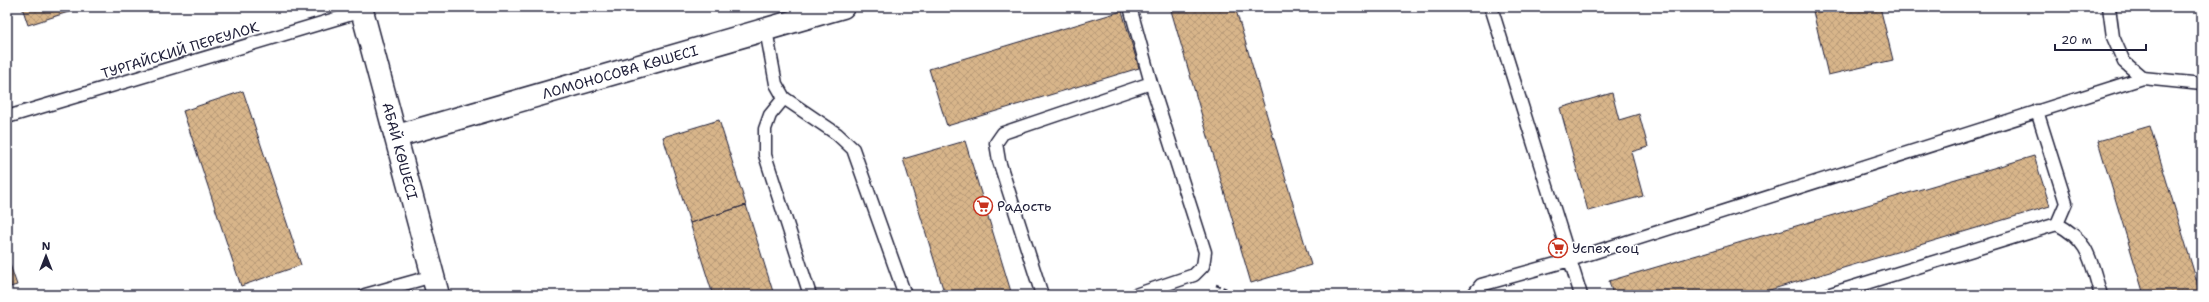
<svg xmlns="http://www.w3.org/2000/svg" width="2209" height="302" font-family="'Shantell Sans',sans-serif">
	<style>
		.building { fill: url(#building-cross-hatch); stroke: #22223b }
		.lines { fill: none; stroke-linecap: round; stroke-linejoin: round }
		.service-casing { stroke: #22223b; stroke-width: 15 }
		.minor-casing { stroke: #22223b; stroke-width: 25 }
		.path { stroke: #22223b; stroke-width: 2.5; stroke-dasharray: 4 3; stroke-linecap: butt }
		.service { stroke: #fff; stroke-width: 12 }
		.minor { stroke: #fff; stroke-width: 22 }
		.labels { text-anchor: middle; dominant-baseline: central; stroke-width: 3; stroke-linejoin: round; paint-order: stroke }
		.street-label { font-size: 14px; fill: #22223b; stroke: #fff }
		.poi-label { font-size: 14px; fill: #22223b; stroke: #fff; text-anchor: start }
	</style>
	<defs>
		<pattern id="building-cross-hatch" width="8" height="8" patternUnits="userSpaceOnUse"><rect width="8" height="8" fill="#d8b58a"/><path d="M0 0l8 8M0 8l8-8" fill="none" stroke="#b99b78"/></pattern>
	</defs>
	<rect width="100%" height="100%" fill="#fff"/>
	<filter id="ink" filterUnits="userSpaceOnUse"><feTurbulence type="fractalNoise" baseFrequency=".025" numOctaves="2"/><feDisplacementMap in="SourceGraphic" scale="8" xChannelSelector="R" yChannelSelector="G"/><feConvolveMatrix kernelMatrix="1 2 1 2 8 2 1 2 1" color-interpolation-filters="sRGB"/></filter>
	<g filter="url(#ink)">
		<path class="building" d="M22,7H84L28,25Z
			M1170,7H1235L1311,265L1251,283Z
			M1812,7H1880L1893,60L1828,75Z
			M1122,11L1139,68L947,126L929,69Z
			M243,91L301,265L241,286L183,111Z
			M1612,93L1619,120L1639,114L1648,147L1631,152L1643,196L1588,211L1560,108Z
			M719,120L746,205L690,223L663,137Z
			M2150,126L2201,295H2144L2098,141Z
			M965,141L1012,295H945L903,159Z
			M2034,156L2050,206L1753,295H1613L1609,281Z
			M746,205L774,295H713L690,223Z
			M7,256L17,285L7,288Z"/>
		<g class="lines">
			<defs>
				<path id="service" d="M1491,7L1581,295
					M2109,7L2113,37L2124,62L2143,78L2202,84
					M766,30L776,84L784,98L837,134L853,149L905,295
					M784,98L770,115L765,129V155L810,295
					M2037,111L2066,203L2057,224
					M7,117L362,11
					M365,295L433,276
					M1042,295L999,161L996,143L1003,133L1151,83L1130,7
					M1135,295L1194,275L1203,266L1205,252L1151,83
					M1473,295L1481,285L1570,260L2143,78
					M1827,295L2057,224C2091,242 2090,261 2101,295"/>
				<path id="minor" d="M361,7L438,295
					M397,136L843,7"/>
			</defs>
			<use href="#service" class="service-casing"/>
			<use href="#minor" class="minor-casing"/>
			<path class="path" d="M1216,285L1243,295"/>
			<use href="#service" class="service"/>
			<use href="#minor" class="minor"/>
		</g>
	</g>
	<defs>
		<symbol id="supermarket-ring" viewBox="-11 -11 22 22"><circle r="9.5" fill="#fff" stroke="#c8321e" stroke-width="1.5"/><path d="M-6-5.5h2.5l.6 2H6L4.5 2H-2.5L-4.4-4H-6ZM-1.5 3.2a1.3 1.3 0 1 0 .1 0ZM3 3.2a1.3 1.3 0 1 0 .1 0Z" fill="#c8321e"/></symbol>
	</defs>
	<g fill-rule="evenodd">
		<use href="#supermarket-ring" x="972" y="195" width="22" height="22"/>
		<use href="#supermarket-ring" x="1547" y="237" width="22" height="22"/>
	</g>
	<g class="labels">
		<g class="street-label">
			<text transform="translate(180 50) rotate(-17)">ТУРГАЙСКИЙ ПЕРЕУЛОК</text>
			<text transform="translate(620 72) rotate(-16)">ЛОМОНОСОВА КӨШЕСІ</text>
			<text transform="translate(400 151) rotate(75)">АБАЙ КӨШЕСІ</text>
		</g>
		<g class="poi-label">
			<text x="997" y="206">Радость</text>
			<text x="1572" y="248">Успех соц</text>
		</g>
	</g>
	<rect width="2209" height="302" fill="none" stroke="#fff" stroke-width="24"/>
	<rect x="12" y="12" width="2185" height="278" fill="none" stroke="#22223b" stroke-width="1.5" filter="url(#ink)"/>
	<g transform="translate(46 256)" stroke="#ffffff" stroke-width="3" paint-order="stroke">
	<path d="M0-3L7 15L0 10L-7 15Z" fill="#22223b"/>
	<text y="-6" font-size="11" font-weight="bold" text-anchor="middle" fill="#22223b">N</text>
	</g>
	<path d="M2055 44v6h91v-6" fill="none" stroke="#22223b" stroke-width="2"/>
	<text x="2061" y="44" font-size="12" fill="#22223b" stroke="#ffffff" stroke-width="3" paint-order="stroke">20 m</text>
</svg>
